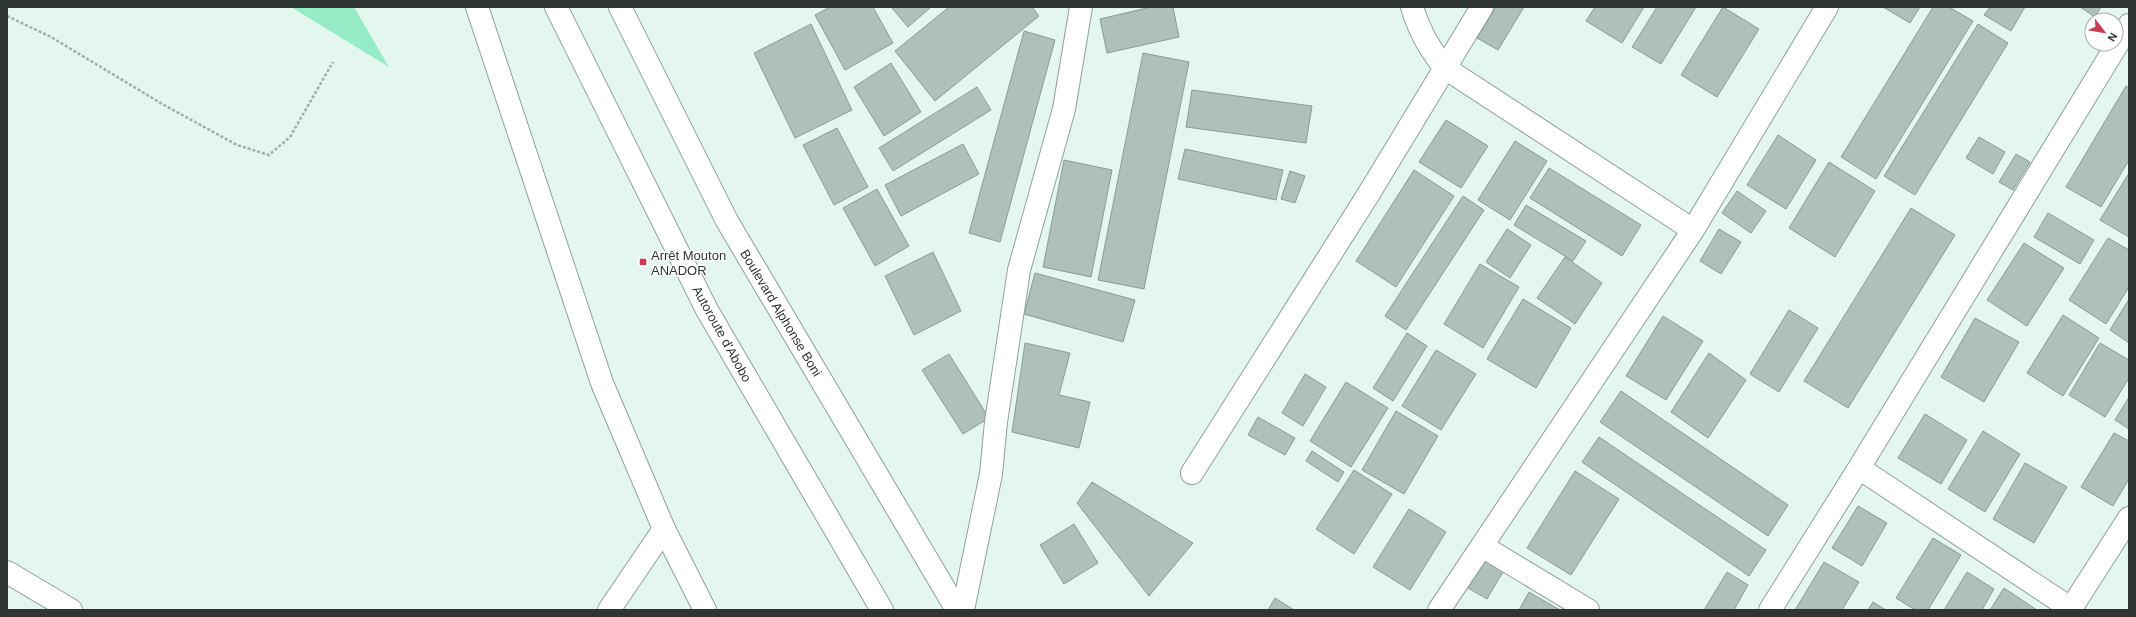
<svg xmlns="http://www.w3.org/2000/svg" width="2136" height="617" font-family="Arial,sans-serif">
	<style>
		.green { fill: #96ecc7 }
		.building { fill: #aec0b7; stroke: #8a9c93 }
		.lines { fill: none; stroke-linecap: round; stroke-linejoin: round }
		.street-casing { stroke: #8fa198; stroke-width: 24 }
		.secondary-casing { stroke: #8fa198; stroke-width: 24 }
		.primary-casing { stroke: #8fa198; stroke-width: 24 }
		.path { stroke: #a1afa9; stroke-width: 2.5; stroke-dasharray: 3 2; stroke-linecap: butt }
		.street { stroke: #fff; stroke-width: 22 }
		.secondary { stroke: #fff; stroke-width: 22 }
		.primary { stroke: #fff; stroke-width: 22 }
		.poi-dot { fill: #cb3b53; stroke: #fff; stroke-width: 1.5 }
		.labels { text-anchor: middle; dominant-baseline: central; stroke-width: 3; stroke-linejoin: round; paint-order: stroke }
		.poi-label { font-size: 13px; fill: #2e3532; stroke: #fff; text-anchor: start }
		.street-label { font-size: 13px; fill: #2e3532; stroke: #fff }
	</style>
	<rect width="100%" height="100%" fill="#e4f7ee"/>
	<path class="green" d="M291,7H354L389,67Z"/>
	<path class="building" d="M830,7H873L893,43L845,70L815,15Z
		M891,7H931L908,27Z
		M949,7H1032L1039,16L935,101L895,51Z
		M1151,7H1173L1179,37L1107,53L1100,19Z
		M1496,7H1524L1498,50L1477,38Z
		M1595,7H1644L1622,43L1586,21Z
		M1657,7H1696L1661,64L1632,47Z
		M1723,7L1759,29L1717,97L1681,75Z
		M1883,7H1920L1910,23Z
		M1933,7H1949L1973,21L1876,179L1841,157Z
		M1990,7H2025L2011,31L1984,15Z
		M2080,7H2101L2095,17Z
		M811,24L852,110L795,138L754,53Z
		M1978,24L2008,43L1915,195L1884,176Z
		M1024,31L1055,40L1000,242L969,233Z
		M1143,53L1189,62L1144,289L1098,280Z
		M891,63L921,112L884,136L854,87Z
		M2126,86L2129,88V160L2101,207L2066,187Z
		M977,87L991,110L893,171L879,148Z
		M1192,90L1312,106L1306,143L1186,127Z
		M1446,120L1488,146L1461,188L1419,162Z
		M837,128L868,187L834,205L803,145Z
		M1778,135L1816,160L1786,209L1747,185Z
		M1979,137L2005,152L1993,174L1966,158Z
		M1515,141L1547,161L1510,220L1478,200Z
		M963,144L979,174L901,216L885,185Z
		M1185,149L1283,170L1276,200L1178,179Z
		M2016,154L2030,162L2013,190L1999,182Z
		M1064,160L1112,170L1091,277L1043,267Z
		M1829,162L1875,191L1835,257L1789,228Z
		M1549,168L1641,225L1622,256L1530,198Z
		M1414,170L1454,196L1396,287L1356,261Z
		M1290,171L1305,176L1295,203L1281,199Z
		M2129,173V237L2100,220Z
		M877,189L909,246L875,266L843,208Z
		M1737,191L1766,211L1751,233L1722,213Z
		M1463,196L1484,210L1406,330L1385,316Z
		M1526,205L1586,241L1573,261L1514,225Z
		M1911,208L1955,235L1848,408L1804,381Z
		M2048,213L2094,240L2080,264L2034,237Z
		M1507,229L1531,245L1510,278L1486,262Z
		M1719,229L1741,242L1721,274L1700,261Z
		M2108,238L2129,250V287L2106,324L2069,300Z
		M2024,243L2064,268L2027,326L1987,300Z
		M933,252L961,311L914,335L885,276Z
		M1565,257L1602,283L1575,324L1537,298Z
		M1480,264L1519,287L1483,348L1444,324Z
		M1035,273L1135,300L1123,342L1024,314Z
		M1523,299L1571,328L1536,388L1487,359Z
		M2129,299V343L2110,330Z
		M1789,310L1818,328L1779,392L1750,374Z
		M2063,315L2099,338L2063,396L2027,373Z
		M1663,316L1703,341L1666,400L1626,376Z
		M1975,318L2019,342L1984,402L1941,377Z
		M1407,333L1427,346L1393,401L1373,388Z
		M1025,343L1070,353L1059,395L1090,402L1079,448L1012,432Z
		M2100,343L2129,360V378L2105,417L2069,395Z
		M1436,350L1476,374L1441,430L1402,406Z
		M1709,353L1746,380L1708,438L1671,412Z
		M949,354L989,418L963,434L922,370Z
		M1305,374L1326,387L1303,426L1282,413Z
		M1346,382L1388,408L1351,467L1310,441Z
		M1621,391L1788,505L1768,536L1600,422Z
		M2129,397V429L2115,420Z
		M1396,411L1438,436L1404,494L1362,470Z
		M1925,414L1967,440L1941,484L1898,458Z
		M1258,417L1295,438L1285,455L1248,435Z
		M1983,431L2020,454L1985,512L1948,489Z
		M2114,433L2129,441V479L2113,506L2081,487Z
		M1599,437L1766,550L1749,576L1582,462Z
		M1312,451L1344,472L1338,482L1306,461Z
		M2025,463L2067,487L2034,543L1993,519Z
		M1354,470L1392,494L1354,554L1316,529Z
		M1575,471L1619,499L1571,575L1527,548Z
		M1092,482L1193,543L1149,596L1077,503Z
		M1858,506L1887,523L1862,566L1832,548Z
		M1409,509L1446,532L1410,590L1373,567Z
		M1074,524L1098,563L1064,584L1040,545Z
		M1933,538L1961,555L1928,610H1915L1896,598Z
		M1486,558L1504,570L1487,599L1468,588Z
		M1824,562L1859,582L1842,610H1795Z
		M1727,572L1748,585L1734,610H1704Z
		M1967,572L1994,589L1982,610H1944Z
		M2004,588L2037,610H1990Z
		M1529,592L1560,610H1519Z
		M1275,598L1294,610H1268Z
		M1873,602L1886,610H1868Z"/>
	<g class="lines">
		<defs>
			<path id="street" d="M1412,7C1419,31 1429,49 1445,68L1693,230
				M1859,468L2073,610
				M1192,473L1368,195L1482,7
				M664,529L705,610
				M1482,546L1588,610
				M7,572L71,610
				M963,610L991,474L996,422L1019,270L1064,109L1081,7
				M1439,610L1693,230L1827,7
				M1770,610L1859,468L2129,25
				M2070,610L2129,518"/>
			<path id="secondary" d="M477,7L602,383L664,529L609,610"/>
			<path id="primary" d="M556,7L707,310L882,610
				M620,7L727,221L957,610"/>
		</defs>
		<use href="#street" class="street-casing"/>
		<use href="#secondary" class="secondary-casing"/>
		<use href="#primary" class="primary-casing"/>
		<path class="path" d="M7,16L51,37L164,105L237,145L269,155L290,137L333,62"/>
		<use href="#street" class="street"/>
		<use href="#secondary" class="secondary"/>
		<use href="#primary" class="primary"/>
	</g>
	<rect class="poi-dot" x="639" y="258" width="8" height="8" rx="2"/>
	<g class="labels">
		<g class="poi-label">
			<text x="651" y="255">Arrêt Mouton<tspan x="651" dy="15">ANADOR</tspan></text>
		</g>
		<g class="street-label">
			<text transform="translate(781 313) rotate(59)">Boulevard Alphonse Boni</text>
			<text transform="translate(722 334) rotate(61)">Autoroute d'Abobo</text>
		</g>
	</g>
	<rect width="2136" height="617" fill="none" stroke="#2e3532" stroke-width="16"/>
	<g transform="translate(2104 32) rotate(121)"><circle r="19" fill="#ffffff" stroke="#abaead"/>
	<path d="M0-3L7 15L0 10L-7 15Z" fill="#cb3b53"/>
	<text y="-6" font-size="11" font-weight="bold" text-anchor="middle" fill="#2e3532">N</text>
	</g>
</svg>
